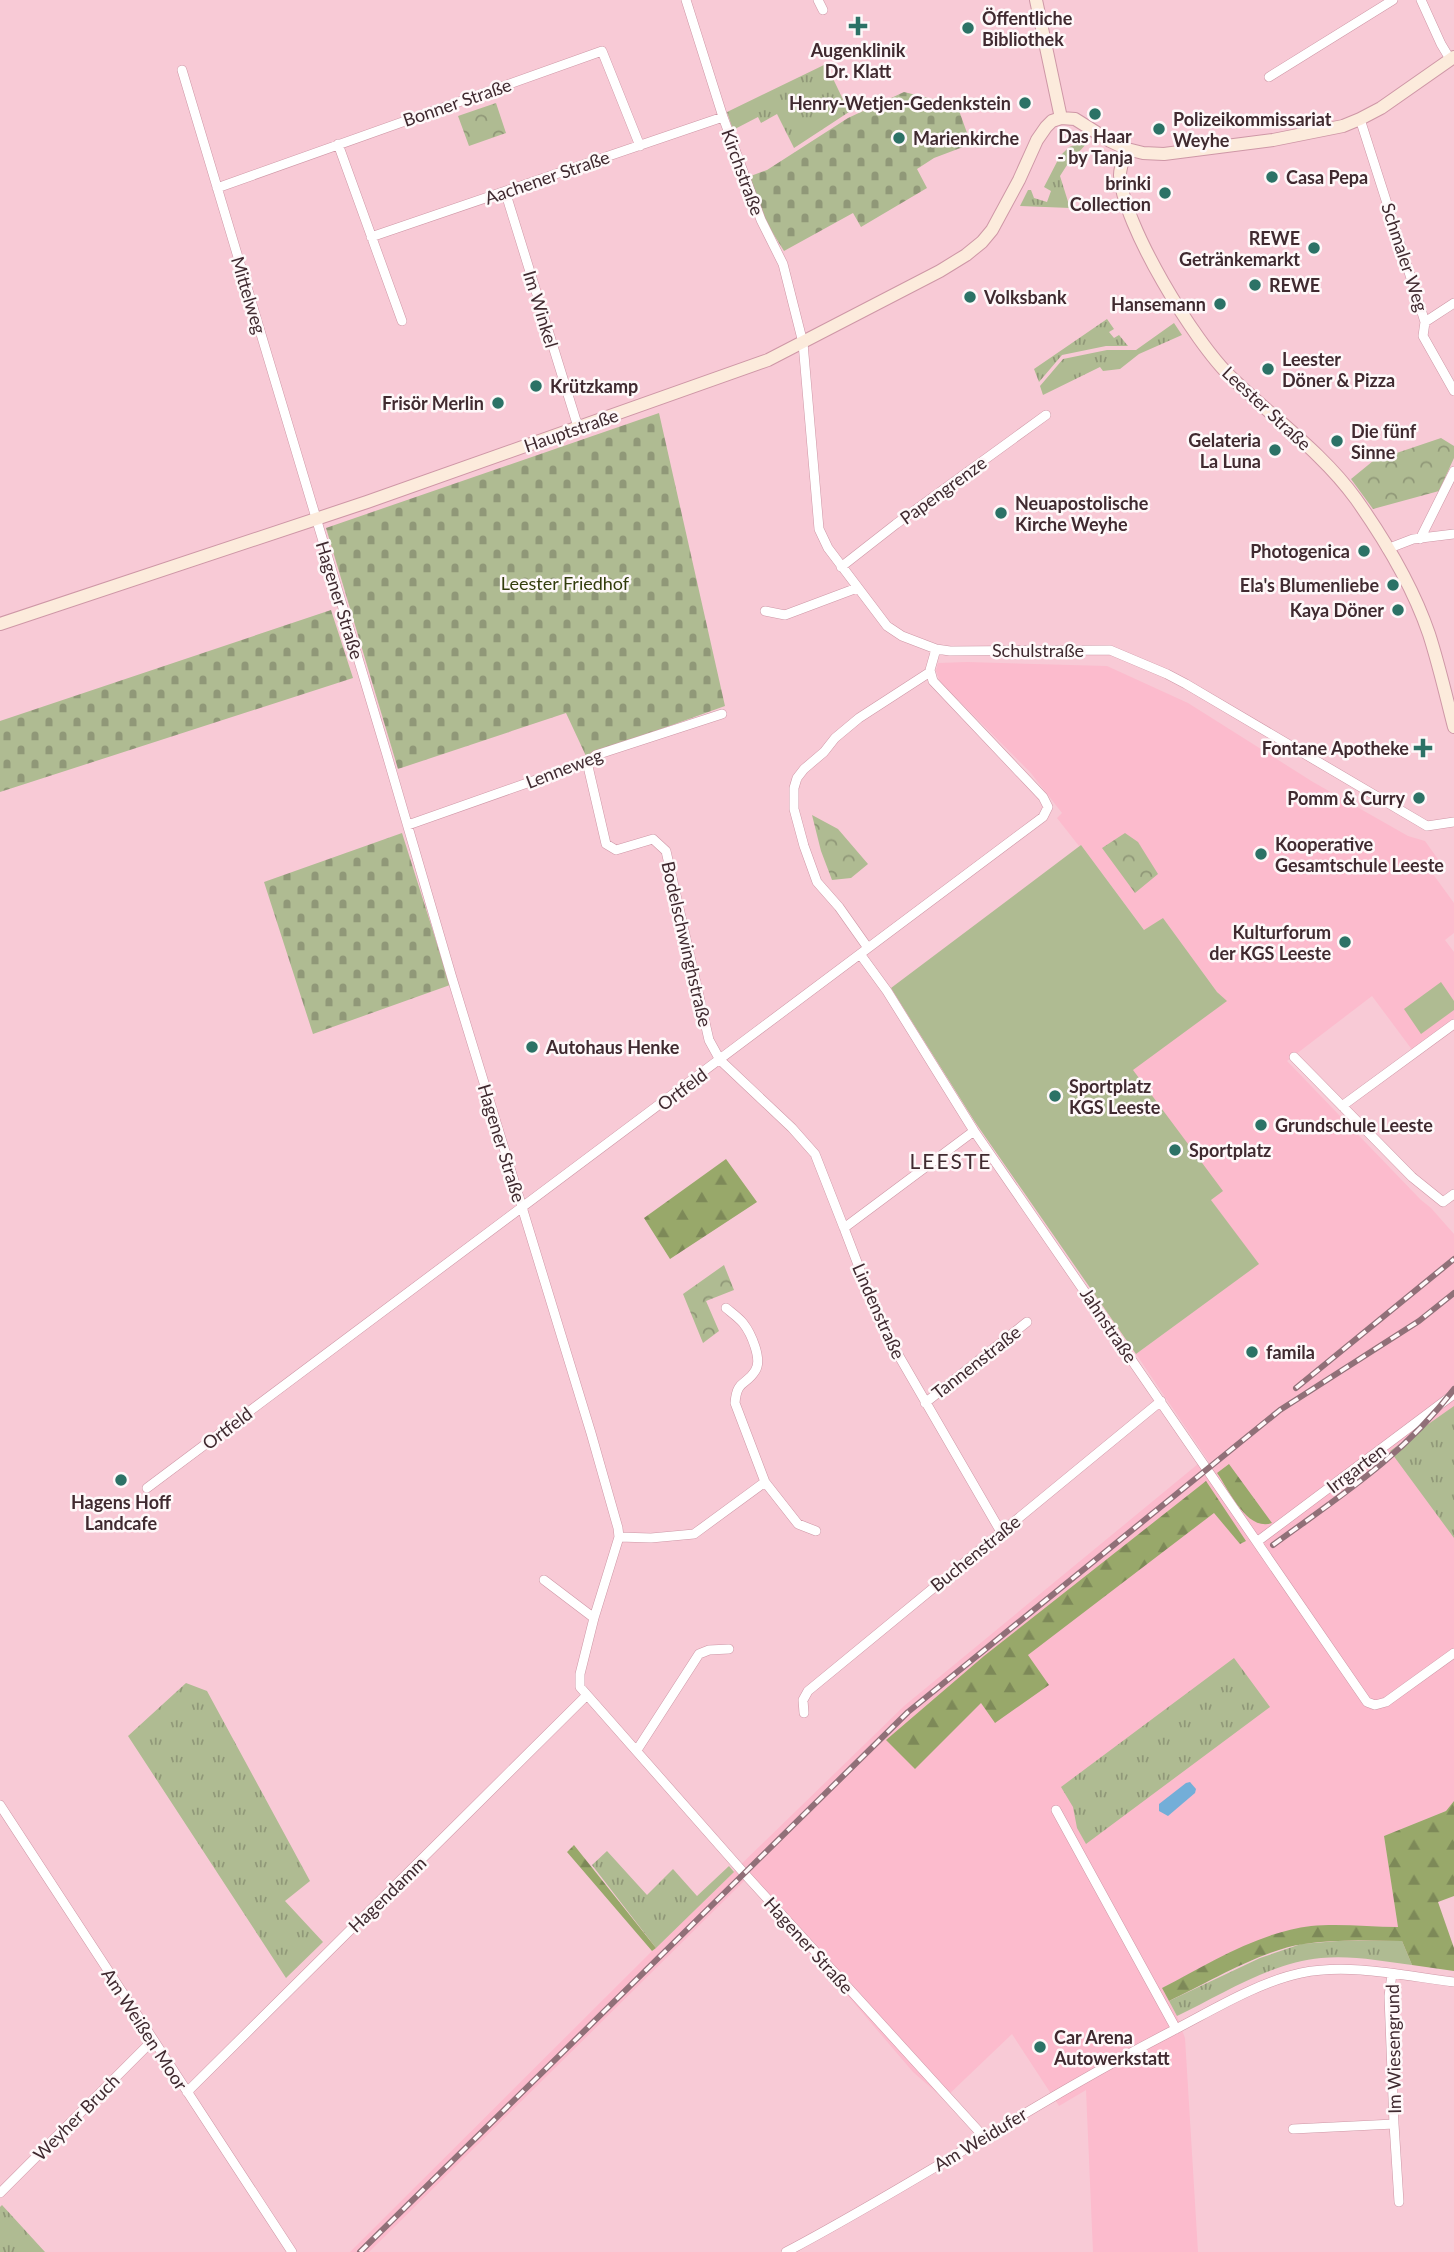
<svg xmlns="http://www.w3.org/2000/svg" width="1454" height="2252" font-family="Lato,sans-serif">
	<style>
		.built { fill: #fcbbcd }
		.grass { fill: url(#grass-tufts) }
		.forest { fill: url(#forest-firs) }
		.cemetery { fill: url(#cemetery-stones) }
		.park { fill: url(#park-crowns) }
		.garden { fill: #afbb92 }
		.water { fill: #73aed8 }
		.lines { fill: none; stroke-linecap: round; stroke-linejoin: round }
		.street-casing { stroke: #ce97a6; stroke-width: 10 }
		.secondary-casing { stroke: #ce97a6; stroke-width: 14 }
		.street { stroke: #fff; stroke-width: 9 }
		.secondary { stroke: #fcebdc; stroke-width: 12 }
		.rail-casing { stroke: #907078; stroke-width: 6 }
		.rail { stroke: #fef8f9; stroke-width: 3.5; stroke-dasharray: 10; stroke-linecap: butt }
		.poi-dot { fill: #2c7266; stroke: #fef8f9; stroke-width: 2.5 }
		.labels { text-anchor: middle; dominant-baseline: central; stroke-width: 5; stroke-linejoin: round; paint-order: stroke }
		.poi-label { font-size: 18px; font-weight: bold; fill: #402a30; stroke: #fef8f9; text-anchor: start }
		.street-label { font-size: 18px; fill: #402a30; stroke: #fef8f9 }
		.park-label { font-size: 18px; fill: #323c0c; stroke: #fef8f9 }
		.quarter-label { font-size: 21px; letter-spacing: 2px; fill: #402a30; stroke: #fef8f9 }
	</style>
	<defs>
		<pattern id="grass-tufts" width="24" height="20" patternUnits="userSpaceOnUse" patternTransform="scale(1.75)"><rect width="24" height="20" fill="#afbb92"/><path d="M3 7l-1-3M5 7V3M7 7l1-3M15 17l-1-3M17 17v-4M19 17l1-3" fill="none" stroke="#909878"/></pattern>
		<pattern id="forest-firs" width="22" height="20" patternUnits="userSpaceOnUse" patternTransform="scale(1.75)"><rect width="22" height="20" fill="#98a86a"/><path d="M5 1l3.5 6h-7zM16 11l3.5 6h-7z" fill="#7d8958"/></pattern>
		<pattern id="cemetery-stones" width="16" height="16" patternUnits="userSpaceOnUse" patternTransform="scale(1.75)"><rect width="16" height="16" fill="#afbb92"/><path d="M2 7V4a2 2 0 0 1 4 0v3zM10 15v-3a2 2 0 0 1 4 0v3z" fill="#909878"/></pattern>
		<pattern id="park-crowns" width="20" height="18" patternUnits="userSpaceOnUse" patternTransform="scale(1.75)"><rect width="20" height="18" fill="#afbb92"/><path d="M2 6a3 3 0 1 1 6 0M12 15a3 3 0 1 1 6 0" fill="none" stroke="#909878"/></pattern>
	</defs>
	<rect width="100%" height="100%" fill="#f8cad6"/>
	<path class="built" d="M967,662L1107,666L1188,703L1313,782L1408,836L1425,841L1440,862L1430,870L1454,903V933L1445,940L1454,952V1019L1413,1051L1372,996L1287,1061L1421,1200L1431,1208L1454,1234V1801L1446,1811L1384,1836L1398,1927L1311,1926L1272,1936L1233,1951L1162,1988L1177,2016L1185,2038L1198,2252H1093L1086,2090L1059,2106L1012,2034L944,2099L913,2072L807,1948L745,1880L369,2252H350L652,1951L904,1706L1198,1464L1201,1468L1209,1462L1136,1354L1258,1264L1211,1200L1222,1191L1132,1070L1226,1001L1217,992L1163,918L1145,931L1081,845L1079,846L1057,818L1062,813L1030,772L940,682L936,671L938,663Z"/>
	<path class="grass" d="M826,64L849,112L794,148L777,114L761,123L758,117L733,130L727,112Z
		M1087,141L1088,142L1076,155L1074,154L1060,176L1070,208L1020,206L1028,190H1031L1034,198L1047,202L1051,191L1044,187L1060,156L1069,147Z
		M1107,319L1114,329L1109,332L1114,338L1119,335L1128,346H1106L1062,355L1039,382L1034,369Z
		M1174,323L1182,335L1139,354L1120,369L1103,371L1100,367L1043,395L1040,386L1063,359L1107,350H1136Z
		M1454,1406V1538L1390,1451Z
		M1234,1658L1270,1707L1086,1844L1077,1828L1073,1807L1061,1787Z
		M186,1683L207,1691L310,1881L285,1901L323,1942L286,1978L128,1736Z
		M607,1851L647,1895L673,1869L697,1896L729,1866L734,1872L656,1948L592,1865Z
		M1338,1941H1402L1412,1965C1382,1961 1351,1955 1321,1958C1272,1962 1221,1995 1177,2016L1169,2001L1260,1958L1301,1944Z
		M2,2205L45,2252H0V2207Z"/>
	<path class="forest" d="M726,1159L757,1202L670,1259L644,1218Z
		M1229,1464L1272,1523C1247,1532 1229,1490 1217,1473Z
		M1206,1481L1246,1541L1240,1544L1214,1513L1028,1655L1049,1685L995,1723L981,1703L915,1769L886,1740L984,1656Z
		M1454,1801V1896L1438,1902L1454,1948V1971L1412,1965L1402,1941C1369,1941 1336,1939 1304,1944C1264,1949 1207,1983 1169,2001L1162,1988C1208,1964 1259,1932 1311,1926C1339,1923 1370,1927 1398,1927L1384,1836L1446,1811Z
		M574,1845L656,1948L652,1951L567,1852Z"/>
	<path class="cemetery" d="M904,92L957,105L971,144L934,158L917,169L927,188L861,227L853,213L784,251L764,219L748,177L767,170L848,118Z
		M659,413L725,706L586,756L566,713L398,769L326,528Z
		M331,610L353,678L0,792V721Z
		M402,833L450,985L313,1034L264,882Z"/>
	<path class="park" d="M496,103L506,133L469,146L458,116Z
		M1441,438L1454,446V458L1439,491L1373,509L1351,479L1373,461Z
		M812,815L838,829L868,864L851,878L832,880L821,851Z
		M1125,833L1138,842L1158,874L1135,893L1102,848Z
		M724,1265L734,1290L706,1301L719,1331L703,1343L683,1294Z"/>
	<path class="garden" d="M1081,845L1144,930L1163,918L1217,992L1227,1001L1133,1070L1223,1191L1211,1200L1259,1264L1136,1354L975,1122L891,988Z
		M1441,982L1454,1001V1010L1421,1034L1404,1009Z"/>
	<path class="water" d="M1190,1782L1196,1789L1195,1793L1168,1816L1159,1811V1804L1186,1783Z"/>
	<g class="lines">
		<defs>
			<path id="street" d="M686,0L723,117L761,220L783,264L803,343L819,529L828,548L887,626L902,636L936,649L950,651L1110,650L1167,674L1186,684L1427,826L1454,822
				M818,0L823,10
				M1421,0L1441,44L1450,59
				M182,70L387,755L452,978L591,1433L618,1528L619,1537L594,1618L580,1674V1687L743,1872L984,2137
				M1269,77L1393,0
				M1360,119L1425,322L1423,336L1454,391
				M338,144L402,321
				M217,188L602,51L640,146
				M505,191L578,427
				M371,237L723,117
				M1425,322L1454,303
				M1420,539L1454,471
				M1387,549L1413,539L1454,534
				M841,567L896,524L1046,415
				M765,611L785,615L857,588
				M587,762L606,844L616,850L653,839L666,851L709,1040L720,1060L792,1128L815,1154L844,1228
				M408,825L587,762L596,755L722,714
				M868,948L839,907L817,882L804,846L794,809V788L797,778L804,769L824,752L835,738L859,718L930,672
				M860,954L887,991L974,1131L1367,1702L1375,1705L1386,1702L1454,1653
				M1294,1057L1412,1177L1443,1202L1454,1194
				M1342,1106L1454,1024
				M974,1131L844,1228L881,1325L1001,1532
				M726,1308C732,1313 739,1318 743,1323C751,1333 763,1360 755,1371C746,1386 737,1379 735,1403L765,1482
				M925,1403L1027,1322
				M147,1488L1043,817L1048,807L1043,797L933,681L930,670L936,649
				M619,1537L651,1538L694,1534L765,1482L798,1524L816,1531
				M1258,1541L1454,1394
				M544,1580L594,1618
				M804,1713L803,1700L808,1691L1161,1401
				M637,1750L699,1654L709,1650L729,1649
				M0,1805L292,2252
				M1056,1810L1176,2029
				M187,2092L587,1695
				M1394,2124L1399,2202
				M1293,2129L1394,2124L1389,1996L1392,1974
				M0,2193L152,2041
				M786,2252C917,2183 1040,2099 1172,2031C1211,2011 1258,1982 1301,1973C1350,1963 1405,1976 1454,1982"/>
			<path id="secondary" d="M1036,0L1061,118
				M1127,149C1124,158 1120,166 1120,175C1122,224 1195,343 1231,377C1273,418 1322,452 1356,499C1385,540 1413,587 1429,634C1439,665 1446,696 1454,727
				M0,624L367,502L768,360L940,271L966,255L982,242L992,230L1019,180L1037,140L1046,127L1052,121L1061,118L1075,119L1110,141L1127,149L1143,153L1164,154L1273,140L1343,126L1360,119L1381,108L1454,57"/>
		</defs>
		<use href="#street" class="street-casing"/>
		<use href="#secondary" class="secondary-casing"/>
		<use href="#street" class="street"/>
		<use href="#secondary" class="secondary"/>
		<defs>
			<path id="rail" d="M1296,1388L1454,1259
				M1273,1545C1340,1496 1403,1456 1454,1389
				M360,2252L908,1712L1280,1410L1419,1321L1454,1293"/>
		</defs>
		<use href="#rail" class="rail-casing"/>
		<use href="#rail" class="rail"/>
	</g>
	<g class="poi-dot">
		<path d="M854.5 15.5h7v7h7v7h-7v7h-7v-7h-7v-7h7z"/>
		<circle cx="968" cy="28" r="7"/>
		<circle cx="1025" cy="103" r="7"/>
		<circle cx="1095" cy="114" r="7"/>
		<circle cx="1159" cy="129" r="7"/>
		<circle cx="899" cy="138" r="7"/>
		<circle cx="1272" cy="177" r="7"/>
		<circle cx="1165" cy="193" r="7"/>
		<circle cx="1314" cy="248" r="7"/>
		<circle cx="1255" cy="285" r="7"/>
		<circle cx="970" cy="297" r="7"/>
		<circle cx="1220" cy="304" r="7"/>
		<circle cx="1268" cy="369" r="7"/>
		<circle cx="536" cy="386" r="7"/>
		<circle cx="498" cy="403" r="7"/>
		<circle cx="1337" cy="441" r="7"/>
		<circle cx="1275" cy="450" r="7"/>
		<circle cx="1001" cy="513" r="7"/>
		<circle cx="1364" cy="551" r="7"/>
		<circle cx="1393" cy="585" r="7"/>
		<circle cx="1398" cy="610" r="7"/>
		<path d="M1419.5 737.5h7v7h7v7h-7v7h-7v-7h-7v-7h7z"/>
		<circle cx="1419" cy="798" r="7"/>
		<circle cx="1261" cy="854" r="7"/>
		<circle cx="1345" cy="942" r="7"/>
		<circle cx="532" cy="1047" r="7"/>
		<circle cx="1055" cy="1096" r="7"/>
		<circle cx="1261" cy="1125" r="7"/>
		<circle cx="1175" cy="1150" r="7"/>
		<circle cx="1252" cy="1352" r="7"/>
		<circle cx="121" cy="1480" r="7"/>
		<circle cx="1040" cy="2047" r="7"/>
	</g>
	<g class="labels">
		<g class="poi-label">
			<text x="982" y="18">Öffentliche<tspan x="982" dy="21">Bibliothek</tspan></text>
			<text x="858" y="50" text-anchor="middle">Augenklinik<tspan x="858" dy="21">Dr. Klatt</tspan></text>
			<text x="1011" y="103" text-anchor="end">Henry-Wetjen-Gedenkstein</text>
			<text x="1173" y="119">Polizeikommissariat<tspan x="1173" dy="21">Weyhe</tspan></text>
			<text x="1095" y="136" text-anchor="middle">Das Haar<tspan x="1095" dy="21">- by Tanja</tspan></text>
			<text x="913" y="138">Marienkirche</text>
			<text x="1286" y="177">Casa Pepa</text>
			<text x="1151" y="183" text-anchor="end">brinki<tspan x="1151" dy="21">Collection</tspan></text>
			<text x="1300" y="238" text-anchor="end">REWE<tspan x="1300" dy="21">Getränkemarkt</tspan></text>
			<text x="1269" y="285">REWE</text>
			<text x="984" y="297">Volksbank</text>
			<text x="1206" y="304" text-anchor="end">Hansemann</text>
			<text x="1282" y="359">Leester<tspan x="1282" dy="21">Döner &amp; Pizza</tspan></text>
			<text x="550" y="386">Krützkamp</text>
			<text x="484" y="403" text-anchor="end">Frisör Merlin</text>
			<text x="1351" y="431">Die fünf<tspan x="1351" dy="21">Sinne</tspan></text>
			<text x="1261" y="440" text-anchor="end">Gelateria<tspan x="1261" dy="21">La Luna</tspan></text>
			<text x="1015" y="503">Neuapostolische<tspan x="1015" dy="21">Kirche Weyhe</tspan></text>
			<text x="1350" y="551" text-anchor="end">Photogenica</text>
			<text x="1379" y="585" text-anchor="end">Ela's Blumenliebe</text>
			<text x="1384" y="610" text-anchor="end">Kaya Döner</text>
			<text x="1409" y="748" text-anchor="end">Fontane Apotheke</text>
			<text x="1405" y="798" text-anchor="end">Pomm &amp; Curry</text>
			<text x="1275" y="844">Kooperative<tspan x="1275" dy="21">Gesamtschule Leeste</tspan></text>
			<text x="1331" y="932" text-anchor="end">Kulturforum<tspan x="1331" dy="21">der KGS Leeste</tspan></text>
			<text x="546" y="1047">Autohaus Henke</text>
			<text x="1069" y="1086">Sportplatz<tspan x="1069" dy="21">KGS Leeste</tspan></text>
			<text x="1275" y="1125">Grundschule Leeste</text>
			<text x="1189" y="1150">Sportplatz</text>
			<text x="1266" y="1352">famila</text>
			<text x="121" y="1502" text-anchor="middle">Hagens Hoff<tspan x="121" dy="21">Landcafe</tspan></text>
			<text x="1054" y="2037">Car Arena<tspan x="1054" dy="21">Autowerkstatt</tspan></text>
		</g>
		<g class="street-label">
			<text transform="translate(457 102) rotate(-19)">Bonner Straße</text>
			<text transform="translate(743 172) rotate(70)">Kirchstraße</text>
			<text transform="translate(547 177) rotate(-19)">Aachener Straße</text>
			<text transform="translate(1405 257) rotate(72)">Schmaler Weg</text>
			<text transform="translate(249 295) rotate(73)">Mittelweg</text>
			<text transform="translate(541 309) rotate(73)">Im Winkel</text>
			<text transform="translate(1267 408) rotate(43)">Leester Straße</text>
			<text transform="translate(571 430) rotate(-19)">Hauptstraße</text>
			<text transform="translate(943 490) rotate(-36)">Papengrenze</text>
			<text transform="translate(340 600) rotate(73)">Hagener Straße</text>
			<text x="1038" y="650">Schulstraße</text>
			<text transform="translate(564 768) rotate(-21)">Lenneweg</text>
			<text transform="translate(687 944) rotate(77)">Bodelschwinghstraße</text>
			<text transform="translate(682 1089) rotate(-37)">Ortfeld</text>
			<text transform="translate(502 1143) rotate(73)">Hagener Straße</text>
			<text transform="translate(879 1311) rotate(66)">Lindenstraße</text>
			<text transform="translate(1109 1325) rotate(56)">Jahnstraße</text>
			<text transform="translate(976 1362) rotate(-38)">Tannenstraße</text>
			<text transform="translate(227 1428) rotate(-37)">Ortfeld</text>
			<text transform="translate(1356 1468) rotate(-37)">Irrgarten</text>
			<text transform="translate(975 1553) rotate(-39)">Buchenstraße</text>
			<text transform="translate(387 1894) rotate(-44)">Hagendamm</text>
			<text transform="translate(809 1945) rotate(48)">Hagener Straße</text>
			<text transform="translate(145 2029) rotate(57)">Am Weißen Moor</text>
			<text transform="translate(1393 2049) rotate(-91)">Im Wiesengrund</text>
			<text transform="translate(76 2117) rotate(-45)">Weyher Bruch</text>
			<text transform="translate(980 2139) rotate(-31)">Am Weidufer</text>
		</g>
		<g class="park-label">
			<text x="565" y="583">Leester Friedhof</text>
		</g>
		<g class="quarter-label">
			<text x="951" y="1160">LEESTE</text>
		</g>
	</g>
</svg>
